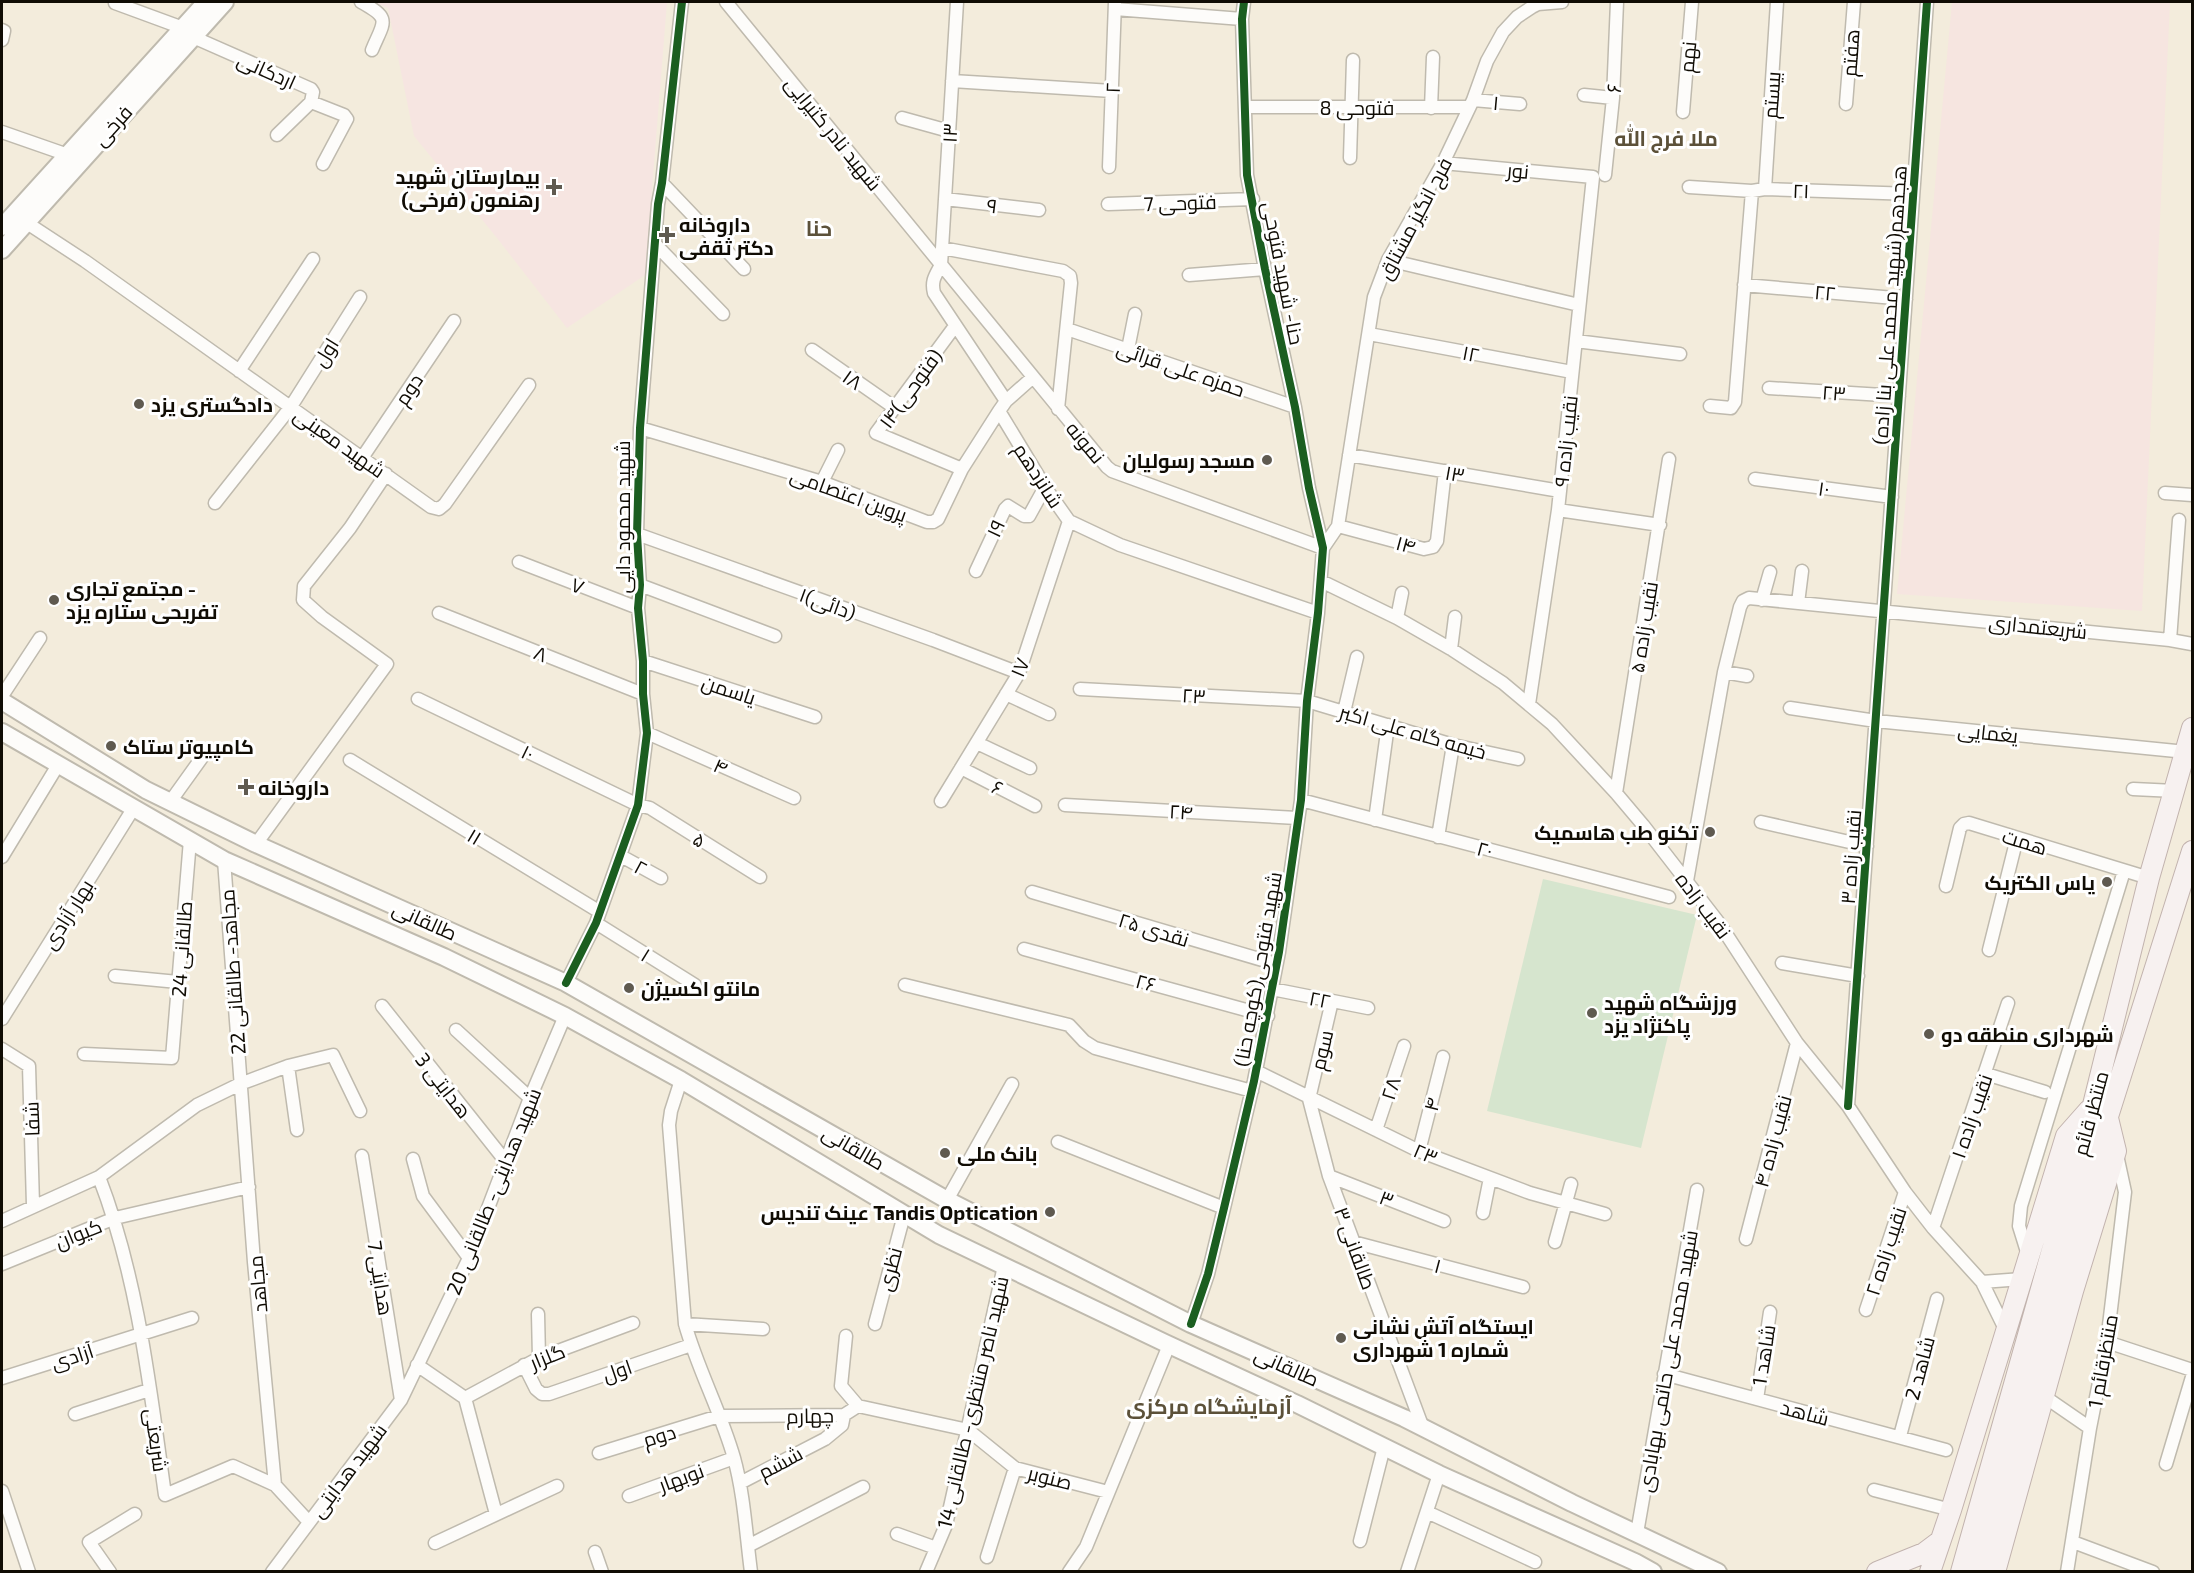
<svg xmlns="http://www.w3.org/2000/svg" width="2194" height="1573" font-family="'Exo 2',Cairo,sans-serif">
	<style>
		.education { fill: #f6e5e0 }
		.medical { fill: #f6e5e1 }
		.green { fill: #d6e5ce }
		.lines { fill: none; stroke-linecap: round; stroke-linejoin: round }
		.minor-casing { stroke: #bfbaae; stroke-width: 15 }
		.secondary-casing { stroke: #bfbaae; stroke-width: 20 }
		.primary-casing { stroke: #c2b3ae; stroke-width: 22 }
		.minor { stroke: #fdfcfa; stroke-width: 12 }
		.secondary { stroke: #fdfcfa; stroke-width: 16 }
		.primary { stroke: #f7f1f0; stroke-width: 20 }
		.cycleway-casing { stroke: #fff; stroke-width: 11 }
		.cycleway { stroke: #1b5e20; stroke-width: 8 }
		.poi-dot { fill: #5f5a50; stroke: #fff; stroke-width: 2 }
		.labels { text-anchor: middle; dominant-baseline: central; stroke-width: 6; stroke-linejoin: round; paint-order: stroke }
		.street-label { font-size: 20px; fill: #100c04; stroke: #fff }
		.poi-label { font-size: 20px; font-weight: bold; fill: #100c04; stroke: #fff; text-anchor: start }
		.neighbourhood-label { font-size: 21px; font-weight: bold; fill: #5c5139; stroke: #fff }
	</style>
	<rect width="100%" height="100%" fill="#f3ecdc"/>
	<path class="education" d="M1952,2H2170L2142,611L1897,594Z"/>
	<path class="medical" d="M373,2H667L645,275L567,328L497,238L414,136L388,8Z"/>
	<path class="green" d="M1543,879L1697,915L1641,1148L1487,1111Z"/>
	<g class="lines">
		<defs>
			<path id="minor" d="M361,2C392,19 384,21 372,50
				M726,2L1107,467L1112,471L1323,548
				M957,2L941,265C935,276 931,281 934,293L1006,401L999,411L1045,487L1069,521L1120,545L1318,613
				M115,3L183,28
				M1115,9L1242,19
				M2,30L4,31L2,40
				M193,37L311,89L313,92L311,102L344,115L347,119L323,164
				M952,81L1112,91
				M1584,95L1613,98
				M1473,100L1520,104
				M1846,104L1854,2
				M1245,107H1469
				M1431,108L1433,57
				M1683,112L1692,2
				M902,118L949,131
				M2,132L68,155
				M277,135L311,102
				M1350,158L1353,60
				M1443,163L1593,177L1558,510L1529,704
				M1109,167L1115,2
				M1605,175L1613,98L1617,2
				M662,183L744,269
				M1689,187L1752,191L1765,189L1913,194
				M1765,189L1777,2
				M945,199L1039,210
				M1108,204L1253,199
				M27,223L85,261L431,507L439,509L445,504L529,385
				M655,244L723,314
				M942,248L1063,271L1070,276L1071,283L1058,409
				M1388,260L1579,305
				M1189,275L1265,269
				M1744,285L1906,299
				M955,326L876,433L962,469
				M1067,329L1295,407
				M1369,334L1572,372
				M1576,341L1680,354
				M1128,349L1135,314
				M812,350L895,408
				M239,371L313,259
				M1769,388L1899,396
				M1006,401L1032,378
				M1710,406L1731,408L1735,402L1752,191
				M640,428L822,482L927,522H933L938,519L962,469L999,411
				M1349,455L1560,491
				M362,458L454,321
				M1755,479L1892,497
				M822,482L838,450
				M2165,493L2192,495
				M215,503L290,408L360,297
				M1558,510L1660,525
				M1338,526L1424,549L1433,547L1437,541L1445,471
				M637,534L933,640L1019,673
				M1323,548L1338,526L1374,297L1388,260L1443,163L1473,100L1487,61L1503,32L1517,17L1532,7L1538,4L1562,2
				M519,562L638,608
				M976,571L1005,509L1008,506L1024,516H1029L1045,487
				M1321,581L1397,618L1451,649L1503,683L1552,724L1616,793L1643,825L1719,923L1797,1043L1848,1106L1905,1192L1933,1228L1982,1282L2006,1331
				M640,585L775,636
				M1762,600L1770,572
				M1798,603L1802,571
				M439,613L643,694
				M1397,618L1402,593
				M2170,640L2179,520
				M1451,649L1455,617
				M643,661L815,717
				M1724,672L1747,676
				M1080,689L1307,701L1453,745L1518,759
				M1006,694L1049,714
				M2,696L40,638
				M418,699L638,805L650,808L760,877
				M1790,708L1876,721L2186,752
				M1344,712L1357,657
				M647,733L794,798
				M977,743L1030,768
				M350,760L600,912
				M961,768L1035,806
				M2133,789L2175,791
				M1616,793L1669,459
				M1301,800L1669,897
				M941,801L1019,673L1069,521
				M170,802L203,756
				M1065,805L1297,818
				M1375,820L1388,725
				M1761,822L1867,846
				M1438,837L1453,745
				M256,844L387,664L322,617L303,600L304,586L350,528L386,474
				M621,856L661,878
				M2,857L58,765
				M224,860L254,1262L275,1485
				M1687,881L1724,672L1740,607L1743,601L1749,598L2170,640L2192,644
				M1946,886L1960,828L1964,824L1969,823L2149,878
				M1032,892L1276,964
				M596,923L695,985
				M1024,949L1268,1016
				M1989,950L2017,838
				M1782,963L1858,976
				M115,976L178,982
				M566,983L596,923L638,805L647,733L643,694V661L638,608L640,585L637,534L640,428L658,204L662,183L682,2
				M905,985L1069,1025L1084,1041L1095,1048L1252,1091
				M1272,989L1368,1008
				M1332,1001L1309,1099L1329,1176L1423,1428
				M382,1006L507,1163
				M2,1019L133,809
				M456,1030L530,1098
				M2,1049L29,1066L33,1205
				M84,1054L172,1058L190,840
				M288,1066L297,1130
				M1256,1071L1419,1151L1530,1193L1605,1214
				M1986,1074L2045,1092
				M681,1080L671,1111L669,1125L685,1324C698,1370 721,1412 734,1458C744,1494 746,1534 751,1572
				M1848,1106L1927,2
				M1376,1130L1404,1046
				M1058,1142L1224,1208
				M1419,1151L1443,1057
				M362,1156L401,1400
				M413,1159L423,1196L469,1258
				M1329,1176L1444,1221
				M99,1177C138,1278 150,1388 165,1495L233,1466L275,1485L309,1522
				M947,1200L1012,1084
				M1483,1213L1490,1178
				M2,1221L99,1177L197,1105L240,1084L288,1066L333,1055L360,1111
				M1933,1228L2008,1003
				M1746,1239L1797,1043
				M1353,1242L1523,1287
				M1555,1242L1571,1184
				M2028,1255L2019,1226L2021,1206L2124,871
				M2,1264L115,1218L249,1187
				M1982,1282L2022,1279
				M1866,1310L1905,1192
				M538,1314L539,1358
				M685,1324L763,1329
				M875,1324L904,1215
				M1191,1324L1208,1274L1224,1208L1254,1081L1279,952L1301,800L1307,701L1318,613L1323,548L1309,488L1295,407L1265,269L1247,175L1242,19L1244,2
				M846,1336L841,1386L858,1406
				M2107,1342L2192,1370
				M417,1365L465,1398L539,1358L633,1323
				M524,1365L536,1389L542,1394H549L691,1345
				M1664,1374L1946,1450
				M2,1378L192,1318
				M2045,1397L2090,1428
				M465,1398L496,1514
				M1757,1399L1770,1312
				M75,1414L149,1390
				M1900,1436L1937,1299
				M599,1453L719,1416L844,1415L858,1406L968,1430L1015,1468L1108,1492
				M2166,1464L2192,1377
				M740,1483L825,1439L842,1425L844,1415
				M1874,1490L1951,1510
				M2,1491L29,1572
				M629,1496L734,1458
				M1427,1512L1535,1562
				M1637,1533L1697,1190
				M897,1534L936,1548
				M1360,1541L1384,1447
				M2073,1542L2153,1572
				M435,1543L557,1486
				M748,1546L863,1487
				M595,1552L602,1572
				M987,1557L1015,1468
				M110,1572L89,1542L135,1514
				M272,1572L401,1400L469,1258L530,1098L565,1016
				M926,1572L946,1525L1004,1266
				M1069,1572L1086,1547L1169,1345
				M1407,1572L1439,1474
				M2067,1572L2090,1428L2107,1342L2125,1192L2117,1155"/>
			<path id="secondary" d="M2,227L206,2
				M2,250L225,2
				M2,701L146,790L256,844L566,983L947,1200L1191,1324L1404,1418L1572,1503L1718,1572
				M2,732L224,860L444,957L565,1016L681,1080L939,1235L1165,1343L1297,1404L1439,1474L1635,1562L1653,1572"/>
			<path id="primary" d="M1877,1572L1924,1553L1940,1541
				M1930,1572L1951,1510L2066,1136L2089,1110
				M1961,1572L2093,1105L2149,878L2192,728
				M1975,1572L2092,1167L2192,851
				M1995,1572L2073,1291L2116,1151L2108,1118"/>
		</defs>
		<use href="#minor" class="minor-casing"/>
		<use href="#secondary" class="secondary-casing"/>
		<use href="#primary" class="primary-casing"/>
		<use href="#minor" class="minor"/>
		<use href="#secondary" class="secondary"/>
		<use href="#primary" class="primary"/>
		<defs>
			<path id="cycleway" d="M566,983L596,923L638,805L647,733L643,694V661L638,608L640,585L637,534L640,428L658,204L662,183L682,2
				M1848,1106L1927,2
				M1191,1324L1208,1274L1224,1208L1254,1081L1279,952L1301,800L1307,701L1318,613L1323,548L1309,488L1295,407L1265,269L1247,175L1242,19L1244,2"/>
		</defs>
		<use href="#cycleway" class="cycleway-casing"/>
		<use href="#cycleway" class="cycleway"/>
	</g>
	<g class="poi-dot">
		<path d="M551 178h6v6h6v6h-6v6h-6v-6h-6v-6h6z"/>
		<path d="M664 226h6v6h6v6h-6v6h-6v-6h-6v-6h6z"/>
		<circle cx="139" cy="404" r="6"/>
		<circle cx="1267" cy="460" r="6"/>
		<circle cx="54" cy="600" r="6"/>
		<circle cx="111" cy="746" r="6"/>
		<path d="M243 778h6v6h6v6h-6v6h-6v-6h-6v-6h6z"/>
		<circle cx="1710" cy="832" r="6"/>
		<circle cx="2107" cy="882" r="6"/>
		<circle cx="629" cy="988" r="6"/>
		<circle cx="1592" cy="1013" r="6"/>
		<circle cx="1929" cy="1034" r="6"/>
		<circle cx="945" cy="1153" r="6"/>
		<circle cx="1050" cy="1212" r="6"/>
		<circle cx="1341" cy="1338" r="6"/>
	</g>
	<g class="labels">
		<g class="street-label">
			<text transform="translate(1850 53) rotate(-86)">هفتم</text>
			<text transform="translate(1687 57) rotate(-85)">نهم</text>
			<text transform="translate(267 70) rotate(24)">اردکانی</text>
			<text transform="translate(1112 88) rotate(-88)">۲</text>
			<text transform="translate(1613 88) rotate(-87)">۶</text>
			<text transform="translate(1771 95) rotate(-86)">بیستم</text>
			<text transform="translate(1496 102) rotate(5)">۱</text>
			<text x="1357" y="107">فتوحی 8</text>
			<text transform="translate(112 125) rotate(-48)">فرخی</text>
			<text transform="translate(834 133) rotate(51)">شهید نادر کتیرایی</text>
			<text transform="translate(949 133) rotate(-87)">۱۳</text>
			<text transform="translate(1518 170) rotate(5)">نور</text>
			<text transform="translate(1801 190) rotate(2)">۲۱</text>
			<text transform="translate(1180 202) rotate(-2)">فتوحی 7</text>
			<text transform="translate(992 205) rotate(7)">۹</text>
			<text transform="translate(1414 218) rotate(-62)">فرح انگیز مشتاق</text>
			<text transform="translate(1284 273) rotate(79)">حنا- شهید فتوحی</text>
			<text transform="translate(1825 292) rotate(5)">۲۲</text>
			<text transform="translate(1889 305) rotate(-86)">هجدهم(شهید محمد علی بنا زاده)</text>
			<text transform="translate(325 352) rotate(-58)">اول</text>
			<text transform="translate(1471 353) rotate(11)">۱۲</text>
			<text transform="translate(1181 368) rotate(19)">حمزه علی قرائی</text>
			<text transform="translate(853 379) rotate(35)">۱۸</text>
			<text transform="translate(910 388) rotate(-54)">۱۴(فتوحی)</text>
			<text transform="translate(408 389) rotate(-56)">دوم</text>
			<text transform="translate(1834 392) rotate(4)">۲۳</text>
			<text transform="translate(1565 441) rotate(-84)">نقیب زاده ۹</text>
			<text transform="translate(340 442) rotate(35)">شهید معینی</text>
			<text transform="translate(1086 442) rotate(50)">نمونه</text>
			<text transform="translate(1455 473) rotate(10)">۱۳</text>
			<text transform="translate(1039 475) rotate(57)">شانزدهم</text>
			<text transform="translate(1824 488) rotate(8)">۱۰</text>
			<text transform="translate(849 494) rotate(20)">پروین اعتصامی</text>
			<text transform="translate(622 517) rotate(-90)">شهید محمود دایی</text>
			<text transform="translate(995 528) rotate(-65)">۱۹</text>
			<text transform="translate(1406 544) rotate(15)">۱۴</text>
			<text transform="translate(578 585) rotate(21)">۷</text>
			<text transform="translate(828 603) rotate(20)">۱(دائی)</text>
			<text transform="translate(2038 626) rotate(6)">شریعتمداری</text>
			<text transform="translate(1643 627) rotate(-81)">نقیب زاده ۵</text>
			<text transform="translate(541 653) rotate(22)">۸</text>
			<text transform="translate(1019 667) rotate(-67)">۱۷</text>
			<text transform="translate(729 689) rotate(18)">یاسمن</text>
			<text transform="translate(1194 695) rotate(3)">۲۳</text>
			<text transform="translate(1413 731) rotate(16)">خیمه گاه علی اکبر</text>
			<text transform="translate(1988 732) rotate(6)">یغمایی</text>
			<text transform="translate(528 752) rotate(26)">۱۰</text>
			<text transform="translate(721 766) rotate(24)">۴</text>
			<text transform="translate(998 787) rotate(28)">۶</text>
			<text transform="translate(1181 811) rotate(3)">۲۴</text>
			<text transform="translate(475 836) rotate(31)">۱۱</text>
			<text transform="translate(700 839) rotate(33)">۵</text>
			<text transform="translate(2025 841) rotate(17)">همت</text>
			<text transform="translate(1485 849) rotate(15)">۲۰</text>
			<text transform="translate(1850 857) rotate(-86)">نقیب زاده ۳</text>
			<text transform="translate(641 867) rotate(28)">۲</text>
			<text transform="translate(1704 905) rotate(53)">نقیب زاده</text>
			<text transform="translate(67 914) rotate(-58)">بهار آزادی</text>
			<text transform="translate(425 920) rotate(24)">طالقانی</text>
			<text transform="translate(1154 929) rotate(17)">۲۵ نقدی</text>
			<text transform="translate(181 949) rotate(-86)">طالقانی 24</text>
			<text transform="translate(646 954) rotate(32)">۱</text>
			<text transform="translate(1257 969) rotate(-80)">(کوچه حنا)شهید فتوحی</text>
			<text transform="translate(232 972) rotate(-94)">مجاهد- طالقانی 22</text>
			<text transform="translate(1146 982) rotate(15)">۲۶</text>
			<text transform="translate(1320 999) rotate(11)">۲۲</text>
			<text transform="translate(1321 1050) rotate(-77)">سوم</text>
			<text transform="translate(444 1085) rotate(52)">هدایتی 3</text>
			<text transform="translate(1390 1088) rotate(-72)">۲۸</text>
			<text transform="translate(1431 1104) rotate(-76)">۴</text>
			<text transform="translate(2090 1113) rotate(-75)">منتظر قائم</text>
			<text transform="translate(1971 1116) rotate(-71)">نقیب زاده ۱</text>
			<text transform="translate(31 1119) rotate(-92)">شفا</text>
			<text transform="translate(1772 1141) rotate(-75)">نقیب زاده ۴</text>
			<text transform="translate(854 1147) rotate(30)">طالقانی</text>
			<text transform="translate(1426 1153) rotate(23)">۲۳</text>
			<text transform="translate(493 1191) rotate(-68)">شهید هدایتی- طالقانی 20</text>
			<text transform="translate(1387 1198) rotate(21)">۳</text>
			<text transform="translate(78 1233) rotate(-22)">کیوان</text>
			<text transform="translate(1356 1248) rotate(70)">طالقانی ۳</text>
			<text transform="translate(1885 1251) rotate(-72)">نقیب زاده ۲</text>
			<text transform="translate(1438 1265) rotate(15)">۱</text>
			<text transform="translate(889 1269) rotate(-75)">نظری</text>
			<text transform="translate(381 1278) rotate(81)">هدایتی 7</text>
			<text transform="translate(257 1284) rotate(-95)">مجاهد</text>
			<text transform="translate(1763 1355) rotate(-81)">شاهد 1</text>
			<text transform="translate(72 1356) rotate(-18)">آزادی</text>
			<text transform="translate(547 1356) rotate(-22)">گلزار</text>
			<text transform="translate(1667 1361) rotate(-80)">شهید محمد علی حاتمی بهابادی</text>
			<text transform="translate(2102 1361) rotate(-80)">منتظرقائم 1</text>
			<text transform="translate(1287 1366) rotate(24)">طالقانی</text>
			<text transform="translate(1919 1368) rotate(-75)">شاهد 2</text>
			<text transform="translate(617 1370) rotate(-19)">اول</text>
			<text transform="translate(972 1402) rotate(-77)">شهید ناصر منتظری- طالقانی 14</text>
			<text transform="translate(1805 1412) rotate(15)">شاهد</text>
			<text transform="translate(810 1415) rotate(-1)">چهارم</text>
			<text transform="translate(659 1435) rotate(-17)">دوم</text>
			<text transform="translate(157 1440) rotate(82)">شریعتی</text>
			<text transform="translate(780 1462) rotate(-28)">ششم</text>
			<text transform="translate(348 1470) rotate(-53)">شهید هدایتی</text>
			<text transform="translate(681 1477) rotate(-20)">نوبهار</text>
			<text transform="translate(1050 1477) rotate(14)">صنوبر</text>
		</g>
		<g class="poi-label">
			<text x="540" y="176" text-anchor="end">بیمارستان شهید<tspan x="540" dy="23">رهنمون (فرخی)</tspan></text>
			<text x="679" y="224">داروخانه<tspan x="679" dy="23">دکتر ثقفی</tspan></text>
			<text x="151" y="404">دادگستری یزد</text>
			<text x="1255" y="460" text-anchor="end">مسجد رسولیان</text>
			<text x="66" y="588">مجتمع تجاری -<tspan x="66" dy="23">تفریحی ستاره یزد</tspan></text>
			<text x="123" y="746">کامپیوتر ستاک</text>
			<text x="258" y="787">داروخانه</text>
			<text x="1698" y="832" text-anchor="end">تکنو طب هاسمیک</text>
			<text x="2095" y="882" text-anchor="end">یاس الکتریک</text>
			<text x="641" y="988">مانتو اكسيژن</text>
			<text x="1604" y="1002">ورزشگاه شهید<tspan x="1604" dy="23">پاکنژاد یزد</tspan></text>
			<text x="1941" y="1034">شهرداری منطقه دو</text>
			<text x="957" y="1153">بانک ملی</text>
			<text x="1038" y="1212" text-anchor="end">عینک تندیس Tandis Optication</text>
			<text x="1353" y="1326">ایستگاه آتش نشانی<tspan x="1353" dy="23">شماره 1 شهرداری</tspan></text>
		</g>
		<g class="neighbourhood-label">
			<text x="1666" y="137">ملا فرج الله</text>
			<text x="819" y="227">حنا</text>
			<text x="1209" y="1405">آزمایشگاه مرکزی</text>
		</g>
	</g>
	<rect width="2194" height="1573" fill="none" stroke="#100c04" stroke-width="6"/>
</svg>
